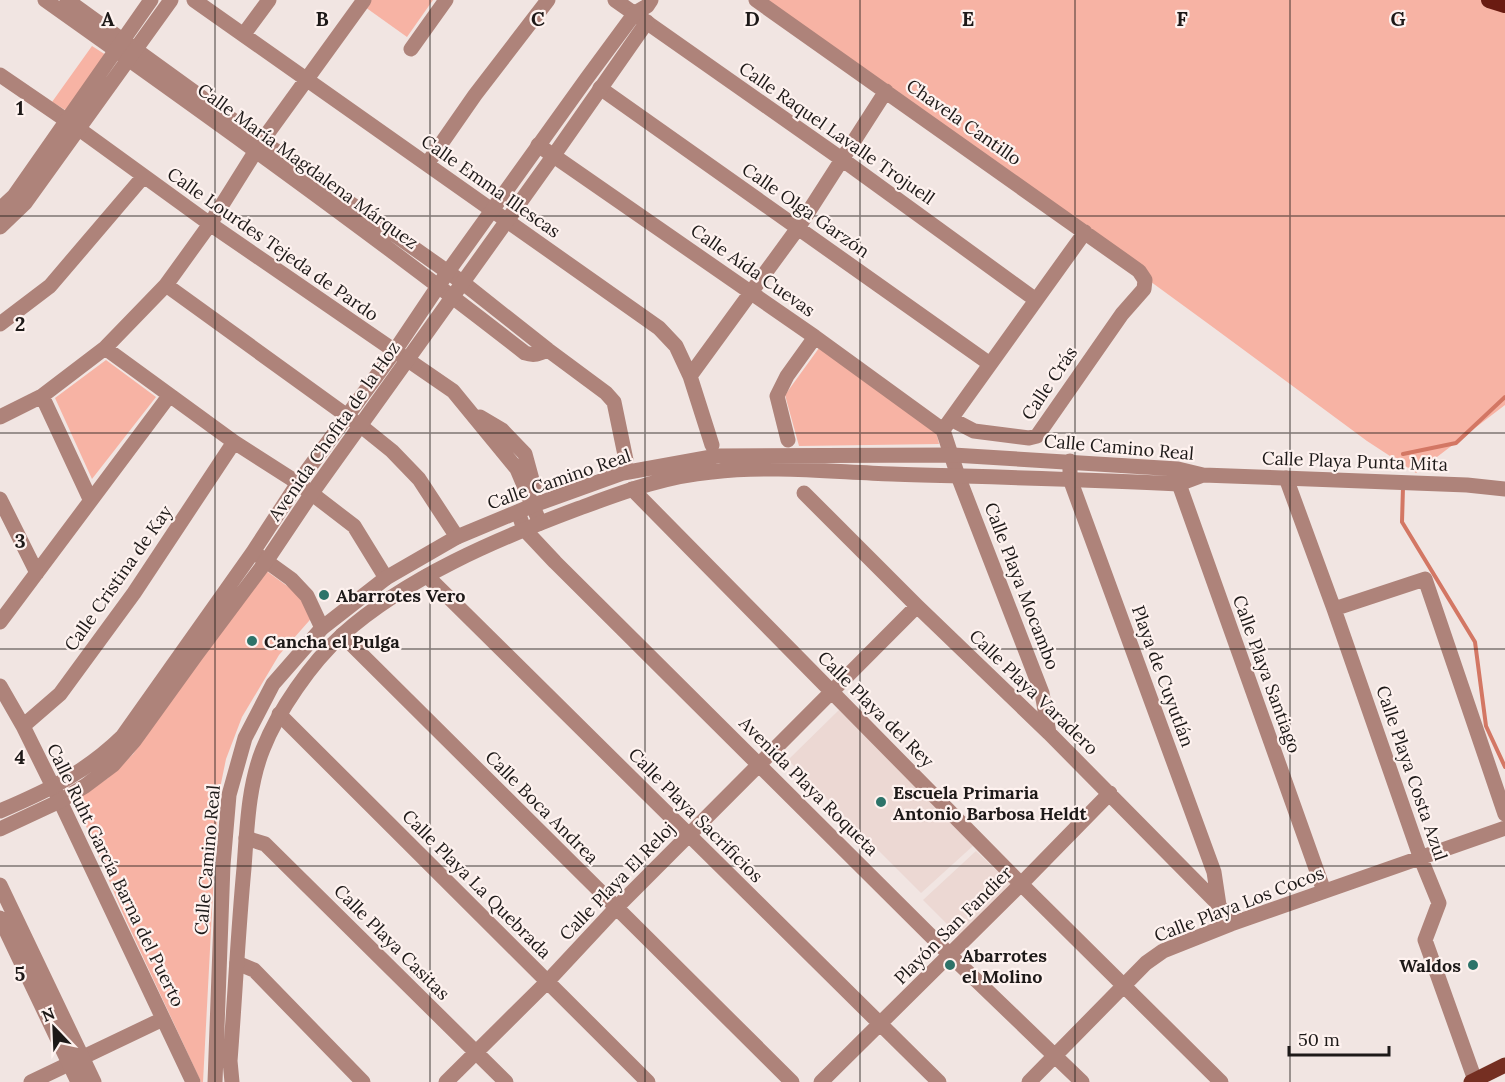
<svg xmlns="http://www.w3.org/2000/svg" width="1505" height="1082" font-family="Lora,serif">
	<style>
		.built { fill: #ecd8d3 }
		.green { fill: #f7b3a4 }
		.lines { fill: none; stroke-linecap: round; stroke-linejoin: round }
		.stream { stroke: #d37764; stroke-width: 4 }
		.minor { stroke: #ae837a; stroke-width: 15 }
		.tertiary { stroke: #ae837a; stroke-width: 15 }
		.primary { stroke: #752f22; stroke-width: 15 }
		.trunk { stroke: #6a1b11; stroke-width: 16 }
		.grid { fill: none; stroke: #1d1918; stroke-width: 1.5; stroke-opacity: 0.55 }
		.poi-dot { fill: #2d7369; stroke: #fef2ef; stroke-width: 2 }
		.labels { text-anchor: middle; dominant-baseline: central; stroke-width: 4.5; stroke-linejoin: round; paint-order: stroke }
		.street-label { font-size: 18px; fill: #1d1918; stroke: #fef2ef }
		.poi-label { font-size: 18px; font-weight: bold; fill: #1d1918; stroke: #fef2ef; text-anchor: start }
		.grid-label { font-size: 20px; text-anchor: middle; font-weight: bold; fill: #1d1918; stroke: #fef2ef; stroke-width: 4.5; stroke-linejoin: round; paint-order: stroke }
	</style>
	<rect width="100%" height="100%" fill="#f1e5e2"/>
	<path class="built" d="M839,710L975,844L921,893L788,760Z
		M976,851L1013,886L962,939L923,900Z"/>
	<path class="green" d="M370,0H433L407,37L365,7Z
		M765,0H1505V405L1416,473L1367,441L1210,325Z
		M92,46L106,55L67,111L52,102Z
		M819,348L936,431L939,444L799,446L785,395Z
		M106,360L156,397L92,479L55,398Z
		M265,570L294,591L316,613L279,655L242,717L226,759L218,798L203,1082H201L124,916L75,800L108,778L133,754Z"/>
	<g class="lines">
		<path class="stream" d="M1403,454L1456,443L1505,397
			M1403,487L1402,522L1475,642L1486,726L1505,767"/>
		<path class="minor" d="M45,0C207,115 369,231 525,353C534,356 539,354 548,350
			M67,0L262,141L462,282L548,350L606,393L614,402L626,460
			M194,0L659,328L676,346L690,376L712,445
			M615,0L843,160L1036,300
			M756,0L1139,271L1145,280L1144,289L1122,314L1037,436L1029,438L974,431L951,419
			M635,13L647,6L651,0
			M244,34L269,0
			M411,49L446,0
			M0,75L79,129L210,224L453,391L517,469L540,523
			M600,88L990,364
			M538,145L815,337L943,430
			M427,164L475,95L548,0
			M166,285L361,426L392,451L419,479L457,537
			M0,324L50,286L143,177
			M105,348L234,442L298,483L354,526L386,578
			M690,376L798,228L886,91
			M42,396L90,499
			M0,417L42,396L105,348L166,285L210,224L262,141L364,0
			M480,417L502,430L525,454L534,487
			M788,440L777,396L787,376L815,337
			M1070,461V479L1214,872L1219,905
			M1179,472V484L1324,891
			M1286,478L1334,609L1421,859L1439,903L1425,940L1475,1080
			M632,489L1021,884L1221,1082
			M804,493L917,606L1049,733L1219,905L1231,924
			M0,499L37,573
			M518,512L524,529L555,562L950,955L1082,1082
			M255,553L291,579L307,596L322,628
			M427,576L939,1082
			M1334,609L1425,579L1505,814
			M0,622L169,396
			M342,635L792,1082
			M0,686L23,726L60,801L193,1082
			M279,714L648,1082
			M23,726L60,694L134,593L234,442
			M1049,733L1042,693L958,476L943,430L1085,232
			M246,838L265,844L506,1082
			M237,963L254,970L363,1082
			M31,1082L163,1019
			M446,1082L547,982L616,908L917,606
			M821,1082L1021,884L1110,793
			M1029,1082L1146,963L1163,951L1231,924L1505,828"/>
		<path class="tertiary" d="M0,209L14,196L151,0
			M0,227L25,203L171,0
			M0,811C47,791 85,773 122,737L253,552L298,483L394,352L447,273L587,78L635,13
			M0,829L60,801L85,786L113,765L134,741L196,655L267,560L312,493L554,155L647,22
			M0,885L94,1082
			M0,918L78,1082
			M215,1082L223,865L229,795L245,738L273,684L322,628L386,578L457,537L534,505L623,473L717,456L953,455L1178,469L1203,475L1467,485L1505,489
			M232,1082L230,1061C235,997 238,932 244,868C247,829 248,786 263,749C278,711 311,663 342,635C407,577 497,539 577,509C621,493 664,476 712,472C771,465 833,472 892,474C988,477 1084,479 1179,484L1203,475"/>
		<path class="primary" d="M1471,1082L1505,1065"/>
		<path class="trunk" d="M1489,0L1505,5"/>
	</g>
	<path class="grid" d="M215,0V1082M430,0V1082M645,0V1082M860,0V1082M1075,0V1082M1290,0V1082M0,216H1505M0,433H1505M0,649H1505M0,866H1505"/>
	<g class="poi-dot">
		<circle cx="324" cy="595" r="6"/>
		<circle cx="252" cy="641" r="6"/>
		<circle cx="881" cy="802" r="6"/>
		<circle cx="950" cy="965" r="6"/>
		<circle cx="1473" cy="965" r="6"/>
	</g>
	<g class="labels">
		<g class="street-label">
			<text transform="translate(964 122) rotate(35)">Chavela Cantillo</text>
			<text transform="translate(837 133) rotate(35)">Calle Raquel Lavalle Trojuell</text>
			<text transform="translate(308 166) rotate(36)">Calle María Magdalena Márquez</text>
			<text transform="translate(491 186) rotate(35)">Calle Emma Illescas</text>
			<text transform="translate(806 210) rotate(35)">Calle Olga Garzón</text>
			<text transform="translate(273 244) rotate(35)">Calle Lourdes Tejeda de Pardo</text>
			<text transform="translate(753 270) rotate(35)">Calle Aída Cuevas</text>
			<text transform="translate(1049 383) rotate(-56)">Calle Crás</text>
			<text transform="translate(334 431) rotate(-55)">Avenida Chofita de la Hoz</text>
			<text transform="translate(1119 447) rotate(5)">Calle Camino Real</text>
			<text transform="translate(1355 461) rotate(2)">Calle Playa Punta Mita</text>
			<text transform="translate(559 479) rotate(-19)">Calle Camino Real</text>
			<text transform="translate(118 578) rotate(-55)">Calle Cristina de Kay</text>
			<text transform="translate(1022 586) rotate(69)">Calle Playa Mocambo</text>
			<text transform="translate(1267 674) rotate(70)">Calle Playa Santiago</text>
			<text transform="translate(1163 676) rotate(70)">Playa de Cuyutlán</text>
			<text transform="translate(1034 692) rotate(44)">Calle Playa Varadero</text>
			<text transform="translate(876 709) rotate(45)">Calle Playa del Rey</text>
			<text transform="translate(1412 773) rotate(71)">Calle Playa Costa Azul</text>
			<text transform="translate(809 786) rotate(45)">Avenida Playa Roqueta</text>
			<text transform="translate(542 807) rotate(45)">Calle Boca Andrea</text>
			<text transform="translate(696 815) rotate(45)">Calle Playa Sacrificios</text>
			<text transform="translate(207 860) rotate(-85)">Calle Camino Real</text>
			<text transform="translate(116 875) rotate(64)">Calle Ruht García Barna del Puerto</text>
			<text transform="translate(617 881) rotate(-46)">Calle Playa El Reloj</text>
			<text transform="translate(477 884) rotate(45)">Calle Playa La Quebrada</text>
			<text transform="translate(1239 904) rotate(-21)">Calle Playa Los Cocos</text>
			<text transform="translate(953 925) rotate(-45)">Playón San Fandier</text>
			<text transform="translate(392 942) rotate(45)">Calle Playa Casitas</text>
		</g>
		<g class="poi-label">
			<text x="336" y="595">Abarrotes Vero</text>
			<text x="264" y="641">Cancha el Pulga</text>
			<text x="893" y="792">Escuela Primaria<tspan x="893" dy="21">Antonio Barbosa Heldt</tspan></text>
			<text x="962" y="955">Abarrotes<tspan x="962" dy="21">el Molino</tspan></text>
			<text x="1461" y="965" text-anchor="end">Waldos</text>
		</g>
	</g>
	<g class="grid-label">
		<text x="108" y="26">A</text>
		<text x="322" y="26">B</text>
		<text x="538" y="26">C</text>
		<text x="752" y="26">D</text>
		<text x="968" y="26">E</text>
		<text x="1182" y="26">F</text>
		<text x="1398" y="26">G</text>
		<text x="20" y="115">1</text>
		<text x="20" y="331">2</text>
		<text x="20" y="548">3</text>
		<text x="20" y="764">4</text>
		<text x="20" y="981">5</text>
	</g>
	<g transform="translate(54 1028) rotate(337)" stroke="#fef2ef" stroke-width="4.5" paint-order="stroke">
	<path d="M0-4.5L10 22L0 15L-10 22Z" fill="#1d1918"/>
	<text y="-9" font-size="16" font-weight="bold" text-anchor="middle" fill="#1d1918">N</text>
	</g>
	<path d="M1289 1046v9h100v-9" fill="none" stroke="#1d1918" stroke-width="3"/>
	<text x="1298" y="1046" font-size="18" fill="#1d1918" stroke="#fef2ef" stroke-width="4.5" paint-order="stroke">50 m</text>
</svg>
